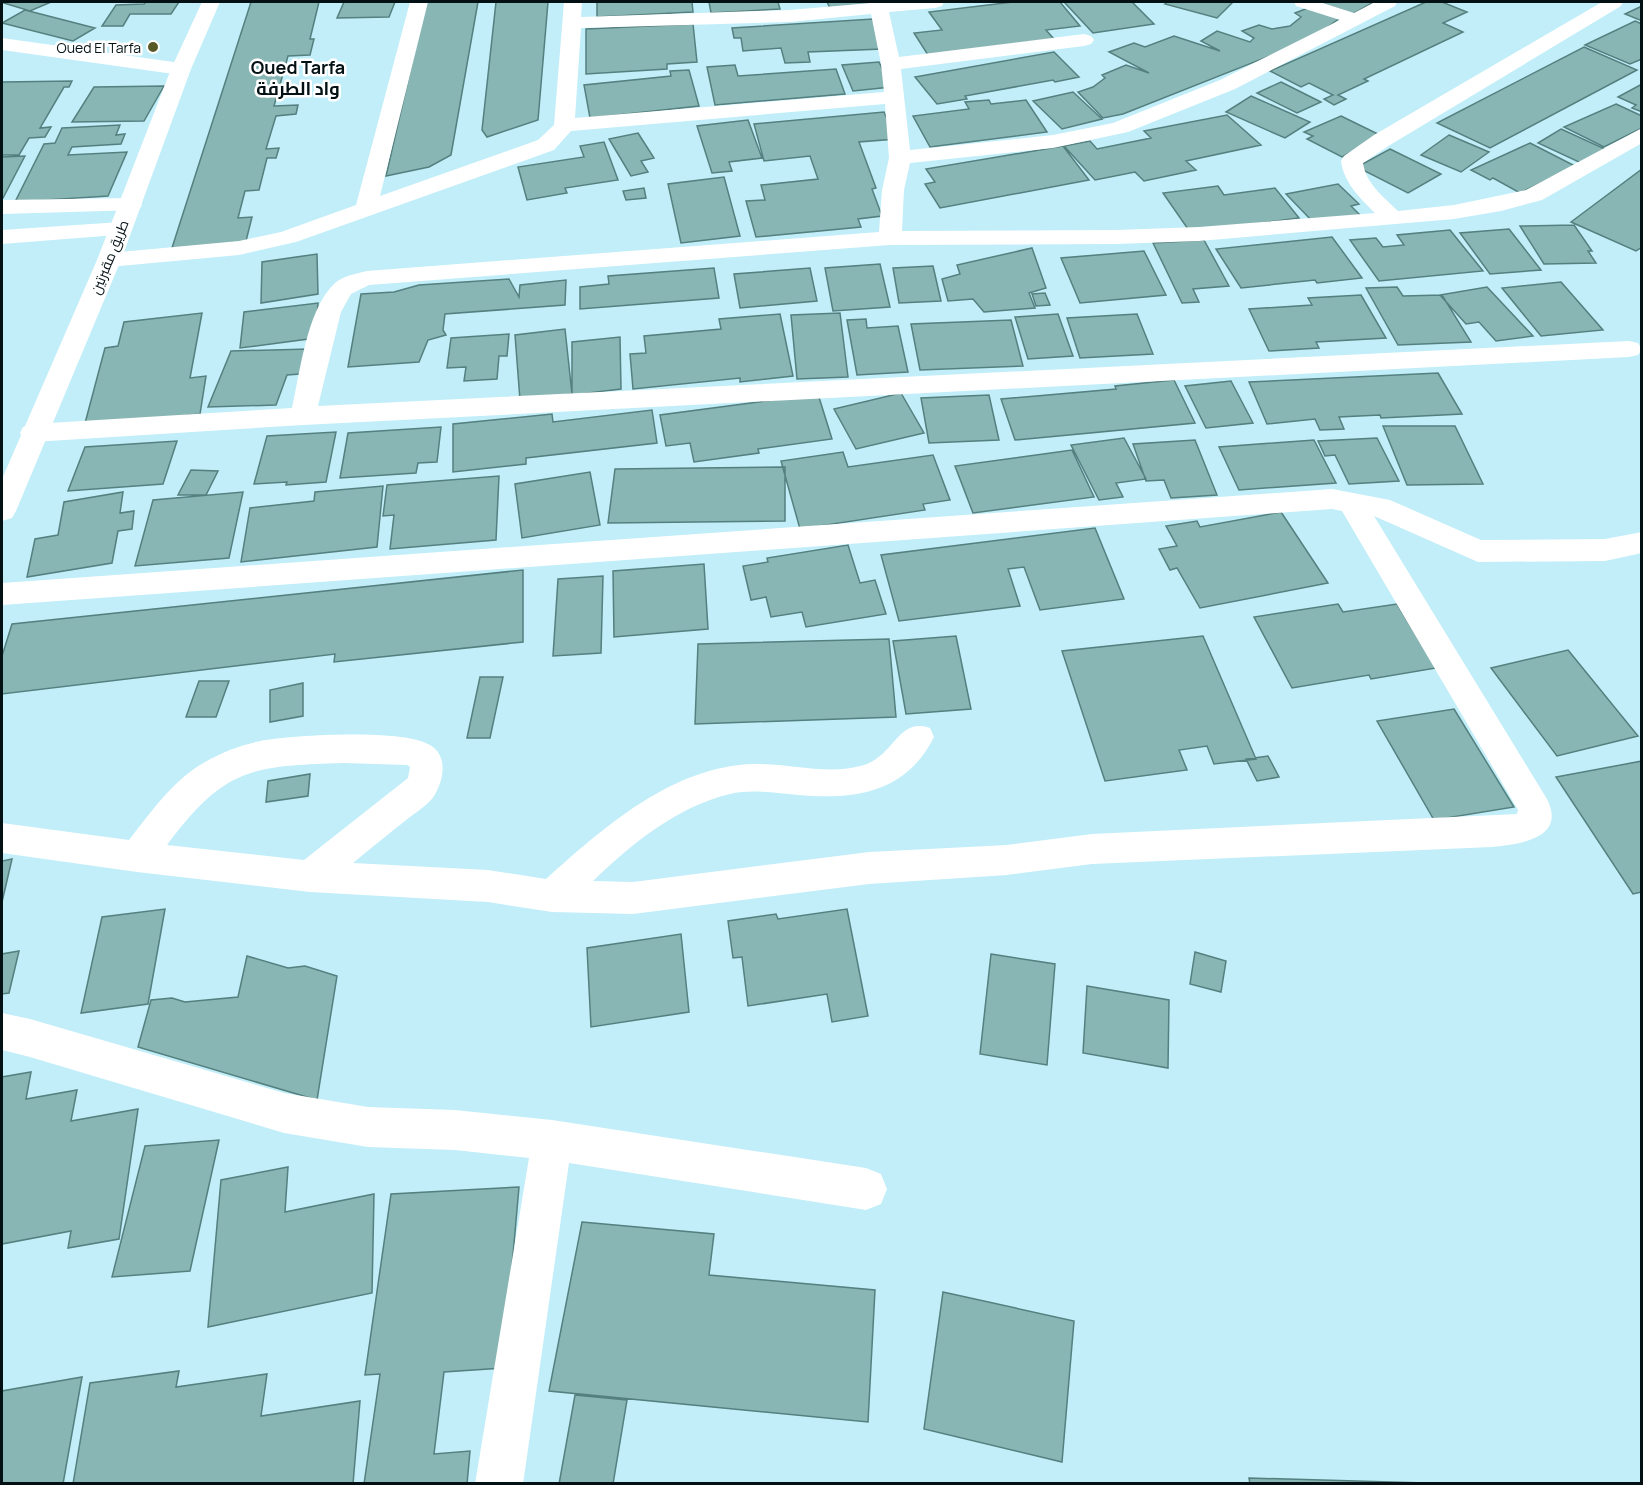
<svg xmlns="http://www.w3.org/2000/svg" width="1643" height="1485" font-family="Manrope,Cairo,sans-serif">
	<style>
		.building { fill: #88b6b4; stroke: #54807f; stroke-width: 1.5 }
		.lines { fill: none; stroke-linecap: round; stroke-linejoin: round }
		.street { fill: #fff; fill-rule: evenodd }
		.secondary { fill: #fff; fill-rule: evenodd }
		.poi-dot { fill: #575a27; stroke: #fff; stroke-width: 2 }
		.labels { text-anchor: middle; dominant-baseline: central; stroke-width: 5; stroke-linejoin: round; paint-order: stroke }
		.far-poi-label { font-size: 14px; fill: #031115; stroke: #fff; text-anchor: end }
		.far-street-label { font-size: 14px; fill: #031115; stroke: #fff }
		.far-district-label { font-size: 18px; font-weight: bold; fill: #031115; stroke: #fff }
	</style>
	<rect width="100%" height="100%" fill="#c1eef9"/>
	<path class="building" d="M8,2H51L30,11L4,3Z
		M146,2H179L171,14H130L123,26H102L116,5L144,4Z
		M251,2H319L310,39H314L310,55L288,56L274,106L298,105L296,114L276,116L266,149L279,148L276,158H267L259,190L245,191L238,218L252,217L245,245L171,251Z
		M344,2H395L389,17L337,18Z
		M426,2H478L451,155L429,167L386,176Z
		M496,2H548L538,120L487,137L482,130Z
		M597,2H692L693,12L597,17Z
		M709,2H778L780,9L711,13Z
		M827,2H880L882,5L831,10Z
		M1013,2H1060L1080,26L1046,30L1054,39L928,55L914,33L942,30L929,12Z
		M1064,2H1132L1154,24L1093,33Z
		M1168,2H1233L1217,18L1165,4Z
		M1318,2H1374L1353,14Z
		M1426,2H1442L1467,12L1443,23L1463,32L1364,79L1368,81L1338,95L1346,99L1334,105L1324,99L1333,95L1309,83L1301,87L1270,71Z
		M1642,6V21L1625,14Z
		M1308,8L1340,18L1310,40L1123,114L1103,118L1078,92L1093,87L1105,78L1102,75L1126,65L1149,73L1109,52L1134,43L1145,47L1174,36L1220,51L1201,41L1217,31L1250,42L1254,38L1242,31L1259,25L1272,29L1290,26L1301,17L1295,13Z
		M25,10L95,28L73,41L2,23Z
		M873,19L882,49L808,52L810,62L785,63L781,48L743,51L741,38H734L732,28Z
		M1635,21L1642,24V59L1630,64L1585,45Z
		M693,24L697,62L667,64V69L586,74V29Z
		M1584,47L1637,70L1490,148L1437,123Z
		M1054,52L1079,77L1055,82L1053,80L965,96L967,99L937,104L915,77Z
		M879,62L891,87L853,91L842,65Z
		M735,65L738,76L836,69L845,94L715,105L707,67Z
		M689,70L699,106L590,118L584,85L671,76L670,71Z
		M72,81L69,87H64L40,128L51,127L45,137L29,138L19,155H2V82Z
		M1281,82L1321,102L1297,113L1257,93Z
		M1642,84V112L1632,108L1636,105L1618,97Z
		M164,86L144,121L72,122L94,87Z
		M1073,92L1102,119L1062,129L1033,101Z
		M1251,96L1310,122L1285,138L1226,112Z
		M989,100L991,104L1026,100L1047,132L930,147L913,116L969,109L965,102Z
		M1616,104L1642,116V128L1604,147L1564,127Z
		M884,112L896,139L859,142L876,188L872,189L882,216L858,219L861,227L756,237L746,201L765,200L761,185L818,179L810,156L764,161L754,124Z
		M1227,115L1261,145L1186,161L1196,170L1144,181L1135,172L1095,180L1064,146L1090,141L1097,149L1151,138L1144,131Z
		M1341,116L1382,136L1342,157L1307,139L1313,136L1304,132Z
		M748,120L762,158L729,162L732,171L712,173L697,126Z
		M120,125L116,135L125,134L121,144L72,147L68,155L127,152L108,196L15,202L44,144L55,143L62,128Z
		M1561,129L1605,149L1581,163L1538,143Z
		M638,133L654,158L641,161L648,172L631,176L609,139Z
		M1449,135L1489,152L1461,172L1421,155Z
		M604,142L618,180L565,188L567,193L527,200L518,167L584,157L580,146Z
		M1530,143L1575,166L1520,193L1493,178L1490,180L1471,170Z
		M1063,146L1089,180L940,208L925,184L935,182L926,169Z
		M1390,149L1441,174L1408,193L1357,167Z
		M25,156L3,198H2V157Z
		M1642,169V247L1636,251L1571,222Z
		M724,177L740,236L681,243L668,184Z
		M1338,184L1359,204L1351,206L1360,215L1315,224L1286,194Z
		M1218,186L1224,195L1275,188L1299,218L1190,232L1163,193Z
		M644,188L646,198L626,200L623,191Z
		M1574,225L1592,251H1588L1596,263L1544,264L1520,226Z
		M1509,229L1541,270L1490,274L1460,233Z
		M1450,230L1483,271L1379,281L1350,240L1376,238L1383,247L1404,245L1397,235Z
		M1332,237L1362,278L1317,283L1315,280L1241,288L1216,249Z
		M1204,240L1229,286L1193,289L1199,302L1182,303L1153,243Z
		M1032,248L1046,288L1029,293L1035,308L984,312L973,299L948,301L942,279L960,274L957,265Z
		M1144,251L1166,295L1080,303L1061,258Z
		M317,254L318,294L261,303L262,262Z
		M880,264L890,307L833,311L825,268Z
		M933,266L941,301L899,303L893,268Z
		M714,268L719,298L580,309V287L609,284L608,276Z
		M810,268L817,301L740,308L734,274Z
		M509,279L519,297L520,285L566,280L565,305L445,314L443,330L446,335L428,340L419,362L348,367L361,294L394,292L419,285Z
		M1561,282L1603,330L1541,336L1502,288Z
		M1397,287L1403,296L1442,295L1471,342L1398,345L1366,288Z
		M1487,287L1533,336L1496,341L1479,322L1466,324L1440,295Z
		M1045,293L1050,305L1036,306L1032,294Z
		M1361,295L1386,338L1316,342L1319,348L1269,351L1249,309L1312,305L1308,298Z
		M318,303L316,338L240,348L244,312Z
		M202,313L190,378L206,376L200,414L84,427L105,348L118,346L124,322Z
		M840,313L848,377L797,379L791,315Z
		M780,314L793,376L740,382V378L633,389L630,354L646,353L644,336L721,329L719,319Z
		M1058,314L1073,356L1028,359L1015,317Z
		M1137,314L1153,354L1080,358L1067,318Z
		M866,319L867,328L898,326L908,372L857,375L847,320Z
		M1011,320L1023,366L920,370L911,324Z
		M565,329L572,394L520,400L515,335Z
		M509,334L507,356H499L497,379L464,381L466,367L447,368L451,338Z
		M620,337L621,389L572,395V342Z
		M308,349L300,374L287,375L276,405L208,407L231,351Z
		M1438,373L1462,414L1381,418L1380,415L1339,417L1344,429L1320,430L1315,419L1267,424L1249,382Z
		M1174,380L1195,423L1015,440L1001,399L1116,389L1115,386Z
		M1231,381L1253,423L1206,428L1185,386Z
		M901,393L924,433L856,449L834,409Z
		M818,394L832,439L758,449L759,453L694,462L690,443L666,446L660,415Z
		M989,395L999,440L929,443L921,398Z
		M652,410L657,443L526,458V464L453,472V424L552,414L553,422Z
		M1383,426H1455L1483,484L1407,485Z
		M441,427L437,462L418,463L416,473L340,478L348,433Z
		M336,432L326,482L286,485L287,482L254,484L267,436Z
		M1124,438L1146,479L1116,483L1123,497L1099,500L1071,445Z
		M1377,438L1399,481L1349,484L1335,455L1325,456L1318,441Z
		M1195,440L1217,495L1171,498L1164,480L1146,481L1133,444Z
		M1314,440L1336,483L1239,490L1219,447Z
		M177,441L163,484L68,491L85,447Z
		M1072,450L1094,497L973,513L955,466Z
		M843,452L848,467L933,455L950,500L923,504L925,510L800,529L781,461Z
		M785,467V521L608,523L615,469Z
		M191,470L218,471L206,495H178Z
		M590,472L600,525L522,538L515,484Z
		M499,476L496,540L390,549L394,515L383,516L387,485Z
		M383,486L377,547L241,562L250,508L314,501L315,492Z
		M123,492L120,513L134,511L132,529L118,531L112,563L27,577L35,539L58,535L64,502Z
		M243,492L229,558L135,566L153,500Z
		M1281,512L1328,583L1200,608L1177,568L1170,570L1159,549L1177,546L1166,526L1197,521L1200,527Z
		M1095,528L1124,599L1040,610L1024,567L1008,569L1020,606L899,621L881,555Z
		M848,545L860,583L875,580L886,614L806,627L802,612L771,617L766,597L751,600L743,566L768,562L767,558Z
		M704,564L708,629L614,637L613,571Z
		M523,570V642L334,662L335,654L2,694V656L12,624Z
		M603,576L601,653L553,656L558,579Z
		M1338,604L1343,612L1397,604L1436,668L1371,679L1369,675L1292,688L1254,617Z
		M956,636L971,709L906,714L893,641Z
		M1203,636L1256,759L1214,764L1207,746L1179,750L1187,770L1105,781L1062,651Z
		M889,639L896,717L695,724L698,644Z
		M1568,650L1638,736L1557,756L1491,668Z
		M480,677H503L490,738H467Z
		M199,681H229L216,717H186Z
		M303,683V716L270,722V690Z
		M1454,709L1514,807L1434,820L1377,721Z
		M1268,756L1279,777L1257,781L1246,759Z
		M1642,761V892L1633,894L1556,777Z
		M310,774L308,796L266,802L268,781Z
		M12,859L2,902V861Z
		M165,909L148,1004L81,1013L102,917Z
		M847,909L868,1016L832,1022L827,994L748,1006L742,957L733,958L728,921L776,914L778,919Z
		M681,934L689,1012L591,1027L587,948Z
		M19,951L9,993L2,994V954Z
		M1195,952L1226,961L1221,992L1190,984Z
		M991,954L1055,964L1047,1065L980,1054Z
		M247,956L288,968L305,966L337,976L317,1100L138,1047L151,1000L172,998L185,1002L238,997Z
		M1087,986L1169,1000L1168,1068L1083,1053Z
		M31,1072L26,1099L77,1090L71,1121L138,1109L119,1239L68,1248L71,1231L2,1244V1077Z
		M219,1140L190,1271L112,1277L145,1146Z
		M288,1167L285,1212L374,1194L372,1293L208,1327L221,1180Z
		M519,1187L503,1368L444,1372L434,1454L470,1451L467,1484H364L380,1374L365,1375L391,1194Z
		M582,1222L714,1234L709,1275L875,1290L868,1422L549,1391Z
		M943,1292L1074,1321L1062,1462L924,1429Z
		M179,1371L176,1387L267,1374L261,1416L360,1401L353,1484H73L90,1383Z
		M82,1377L63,1484H2V1391Z
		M575,1395L627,1400L613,1484H559Z
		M1249,1478L1461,1484H1250Z"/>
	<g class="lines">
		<path class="street" d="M410,2H428L380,196L538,140L554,125L564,2H582L581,17L790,10L882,2H944L942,6L935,8L889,12L899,57L1084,34L1091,36L1094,40L1091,44L1084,46L901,69L910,150L1053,135L1113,123L1220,80L1340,20L1296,6L1294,2H1320L1354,13L1375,2H1397L1395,6L1235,89L1128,132L1053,148L910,163L904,190L902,231L1116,230L1199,227L1375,213C1360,198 1344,183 1341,161L1344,156L1374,135L1602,2H1623L1621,6L1390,145L1363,163C1366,184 1384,197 1398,211L1454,205L1526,190L1642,128V143L1542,200L1501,211L1454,219L1199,241L1116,244L890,245L369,285L351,294L341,312L318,406L1629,341L1638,343L1642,349L1638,355L1629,357L303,425L33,442L23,439L20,433L23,427L33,424L292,408C300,372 307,311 333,285C341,276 355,274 367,271L879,232L882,190L889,158L885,104L571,131L554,150L296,242L239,255L109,267L101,265L97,260L101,255L109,253L239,241L281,232L356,205ZM871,14L881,64L884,92L575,118L581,28L790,22Z
			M2,38L181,63L188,65L191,69L188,73L181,75L2,50Z
			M131,198L139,200L142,205L139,210L2,214V200Z
			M121,222L129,224L132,229L129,234L2,244V230Z
			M1332,489L1390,500L1481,540L1605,539L1642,532V553L1605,561L1478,562L1374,516L1547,799C1567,839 1519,844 1492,847L1092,864L1007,875L869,884L633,914L552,912L488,902L310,892L137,872L2,853V823L129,840C151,812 173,780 205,762C222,752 241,745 260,741C293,735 400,729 428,744C449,754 444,780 434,796C429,804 418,811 410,817C391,832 372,847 353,863L488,870L546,879C603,828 672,766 754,764C790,763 828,776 864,765C895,755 898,717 930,728L934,737C906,793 855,800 798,795C776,793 752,789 730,794C678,806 630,845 593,881L633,882L869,852L1007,845L1092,834L1517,814L1518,810L1342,511L1332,509L2,605V583ZM343,763L407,765L410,767L408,778L304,860L167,845C224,768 251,766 343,763Z
			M2,1013L30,1019L284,1093L368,1107L455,1110L552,1120L866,1168L881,1174L887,1189L881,1204L866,1210L569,1163L523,1484H475L529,1158L455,1150L368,1147L284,1133L30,1057L2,1050Z"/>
		<path class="secondary" d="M202,2H220L191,69L121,260L16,511L12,518L2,521V479L97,260L171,69Z"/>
	</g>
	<circle class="poi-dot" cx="153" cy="47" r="6"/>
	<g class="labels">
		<g class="far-poi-label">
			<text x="141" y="47">Oued El Tarfa</text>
		</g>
		<g class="far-street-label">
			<text transform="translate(109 257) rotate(-68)">طريق مقبرتين</text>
		</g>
		<g class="far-district-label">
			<text x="298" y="67">Oued Tarfa<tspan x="298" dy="21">واد الطرفة</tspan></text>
		</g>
	</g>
	<rect width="1643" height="1485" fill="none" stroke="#031115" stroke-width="6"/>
</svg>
